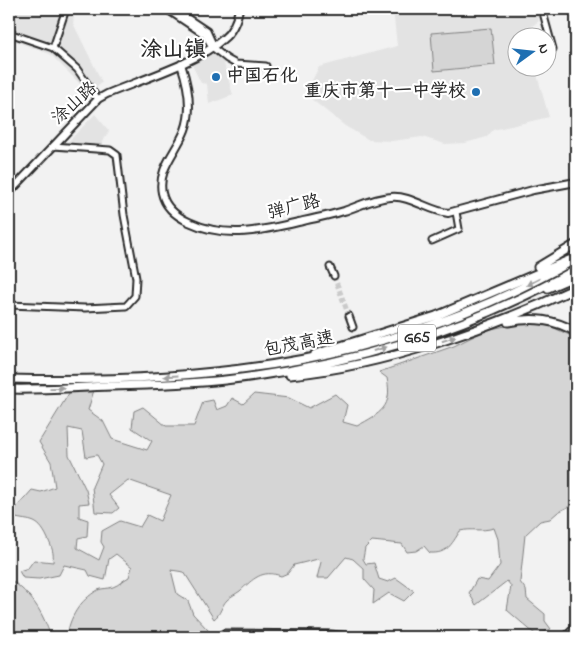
<svg xmlns="http://www.w3.org/2000/svg" width="585" height="646" font-family="'Indie Flower','LXGW WenKai TC',sans-serif">
	<style>
		.built { fill: #e3e3e3 }
		.green { fill: #d5d5d5; stroke: #808080; fill-rule: evenodd }
		.lines { fill: none; stroke-linecap: round; stroke-linejoin: round }
		.minor-tunnel { stroke: #cacaca; stroke-width: 5; stroke-dasharray: 5 2.5; stroke-linecap: butt }
		.minor-casing { stroke: #2b2b2b; stroke-width: 9 }
		.major-casing { stroke: #2b2b2b; stroke-width: 10 }
		.highway-casing { stroke: #2b2b2b; stroke-width: 11 }
		.minor { stroke: #fff; stroke-width: 5 }
		.major { stroke: #fff; stroke-width: 6 }
		.highway { stroke: #fff; stroke-width: 7 }
		.oneway { fill: #a0a0a0 }
		.poi-dot { fill: #1f6fb2; stroke: #fff; stroke-width: 2 }
		.labels { text-anchor: middle; dominant-baseline: central; stroke-width: 4.5; stroke-linejoin: round; paint-order: stroke }
		.shield { fill: #fff; stroke: #6b6b6b; stroke-width: 1 }
		.shield-label { font-size: 16px; font-weight: bold; fill: #2b2b2b }
		.poi-label { font-size: 18px; font-weight: bold; fill: #2b2b2b; stroke: #fff; text-anchor: start }
		.street-label { font-size: 18px; fill: #2b2b2b; stroke: #fff }
		.district-label { font-size: 22px; font-weight: bold; fill: #2b2b2b; stroke: #fff }
	</style>
	<rect width="100%" height="100%" fill="#f2f2f2"/>
	<filter id="ink" filterUnits="userSpaceOnUse"><feTurbulence type="fractalNoise" baseFrequency=".02" numOctaves="2"/><feDisplacementMap in="SourceGraphic" scale="10" xChannelSelector="R" yChannelSelector="G"/><feConvolveMatrix kernelMatrix="1 2 1 2 8 2 1 2 1" color-interpolation-filters="sRGB"/></filter>
	<g filter="url(#ink)">
		<path class="built" d="M9,9H75L73,23L102,82L90,94L50,54L9,39Z
			M393,9H536L539,21L525,31L527,37L518,38V68H535L549,117L493,130L487,137L465,143L445,144L422,137L392,141L369,140L345,126L305,94L319,67L397,46Z
			M212,53L223,60L233,95L209,104L207,84L201,83L191,63Z
			M95,114L109,131L100,147L67,143Z"/>
		<path class="green" d="M491,28L495,65L434,71L431,33Z
			M525,322H541L576,338V503L558,512L550,519L540,521L525,535L520,582L526,590L527,599L545,614V621L551,629L536,635L507,610L511,586L507,581L476,605L469,593L477,579L488,581L500,565L498,539L494,528C480,532 473,528 460,531C451,545 447,554 430,553L424,546L416,551L407,552L402,544L372,541L365,548L363,559L366,564L374,563L379,579L388,582L396,578L414,591L404,601L389,593L373,604L374,590L364,579V569L353,559L346,557L328,578H317L321,562L318,559L294,565L288,573L281,576C262,569 253,579 240,591C236,594 231,596 227,600C221,606 221,614 214,619L184,572L171,570L177,594L188,601L193,614L208,630L210,637H67C69,618 80,600 98,590C102,588 108,589 113,587C119,585 123,580 129,577L132,567L116,554L109,559L105,580L90,576L87,570L64,565L59,575L39,579L23,578L19,571L28,568L34,560L53,562C54,552 52,548 48,539C37,515 29,523 9,516L32,490L41,492L55,487L51,462L39,442L71,390H94L88,410L103,421L112,439L147,450L152,441L132,428L134,411L143,407L166,426H194L203,402L213,400L217,410L227,406L232,398L243,404L254,394L289,398L309,408L335,394L347,405L343,422L357,426C381,413 393,407 387,378L379,372L454,346L486,330ZM68,428L82,431L86,457L97,455L102,464L92,487L95,512L113,513L119,508L109,495L128,480L171,495L160,521L147,515L140,527L120,521L102,531L101,542L104,547L99,560L77,548L78,538L87,536L88,520L79,517V504L89,503L86,490L69,455Z
			M9,579C32,594 42,611 51,637H9C9,629 12,623 12,614H9Z"/>
		<g class="lines">
			<path class="minor-tunnel" d="M334,276L349,316"/>
			<defs>
				<path id="minor" d="M166,9L205,35L212,47L227,59L236,64L266,66
					M174,9L207,31L212,42
					M542,9L553,49
					M9,33L53,48L66,9
					M53,48L77,69L98,99
					M432,241L459,229L456,212
					M330,267L334,276
					M9,305L85,308L126,306L135,296L136,278L124,215L117,155L110,150L53,146
					M349,316L353,327
					M218,637L224,633L330,634L362,637
					M565,637L574,628L576,621"/>
				<path id="major" d="M181,64C188,85 193,109 185,130C177,151 157,169 162,193C165,207 176,216 189,222C227,240 265,230 303,221C317,218 331,215 344,211C359,206 374,198 391,197C410,195 429,211 448,213L533,190L576,182
					M9,193L98,99L107,94C140,80 197,63 223,39C232,32 237,20 239,9"/>
				<path id="highway" d="M538,267L576,244
					M548,288L576,276
					M576,302V311
					M508,322C533,317 554,319 576,332
					M315,354L436,316L569,260
					M290,375C384,366 491,328 576,288
					M9,379C212,384 397,362 576,259
					M9,389C43,390 77,387 111,386C149,385 187,384 225,380C347,366 469,330 576,269"/>
			</defs>
			<use href="#minor" class="minor-casing"/>
			<use href="#major" class="major-casing"/>
			<use href="#highway" class="highway-casing"/>
			<use href="#minor" class="minor"/>
			<use href="#major" class="major"/>
			<use href="#highway" class="highway"/>
		</g>
		<defs><path id="oneway-solid" d="M-6-.8H1V-3.2L6.5 0L1 3.2V.8H-6Z" transform="scale(1.25)"/></defs>
		<g class="oneway">
			<use href="#oneway-solid" transform="translate(533 282) rotate(153)"/>
			<use href="#oneway-solid" transform="translate(449 339) rotate(-17)"/>
			<use href="#oneway-solid" transform="translate(380 349) rotate(-16)"/>
			<use href="#oneway-solid" transform="translate(171 376) rotate(177)"/>
			<use href="#oneway-solid" transform="translate(57 388) rotate(-2)"/>
		</g>
	</g>
	<g class="poi-dot">
		<circle cx="216" cy="77" r="5"/>
		<circle cx="476" cy="92" r="5"/>
	</g>
	<g class="labels">
		<rect class="shield" x="398" y="324.5" width="38" height="27" rx="4"/>
		<g class="shield-label">
			<text x="417" y="338">G65</text>
		</g>
		<g class="poi-label">
			<text x="226" y="77">中国石化</text>
			<text x="466" y="92" text-anchor="end">重庆市第十一中学校</text>
		</g>
		<g class="street-label">
			<text transform="translate(75 104) rotate(-42)">涂山路</text>
			<text transform="translate(294 208) rotate(-14)">弹广路</text>
			<text transform="translate(299 345) rotate(-11)">包茂高速</text>
		</g>
		<g class="district-label">
			<text x="173" y="51">涂山镇</text>
		</g>
	</g>
	<rect width="585" height="646" fill="none" stroke="#fff" stroke-width="30"/>
	<rect x="15" y="15" width="555" height="616" fill="none" stroke="#2b2b2b" stroke-width="2" filter="url(#ink)"/>
	<g transform="translate(532 52) rotate(75)"><circle r="24" fill="#ffffff" stroke="#aaaaaa"/>
	<path d="M0-4L9 19L0 12L-9 19Z" fill="#1f6fb2"/>
	<text y="-8" font-size="14" font-weight="bold" text-anchor="middle" fill="#2b2b2b">N</text>
	</g>
</svg>
